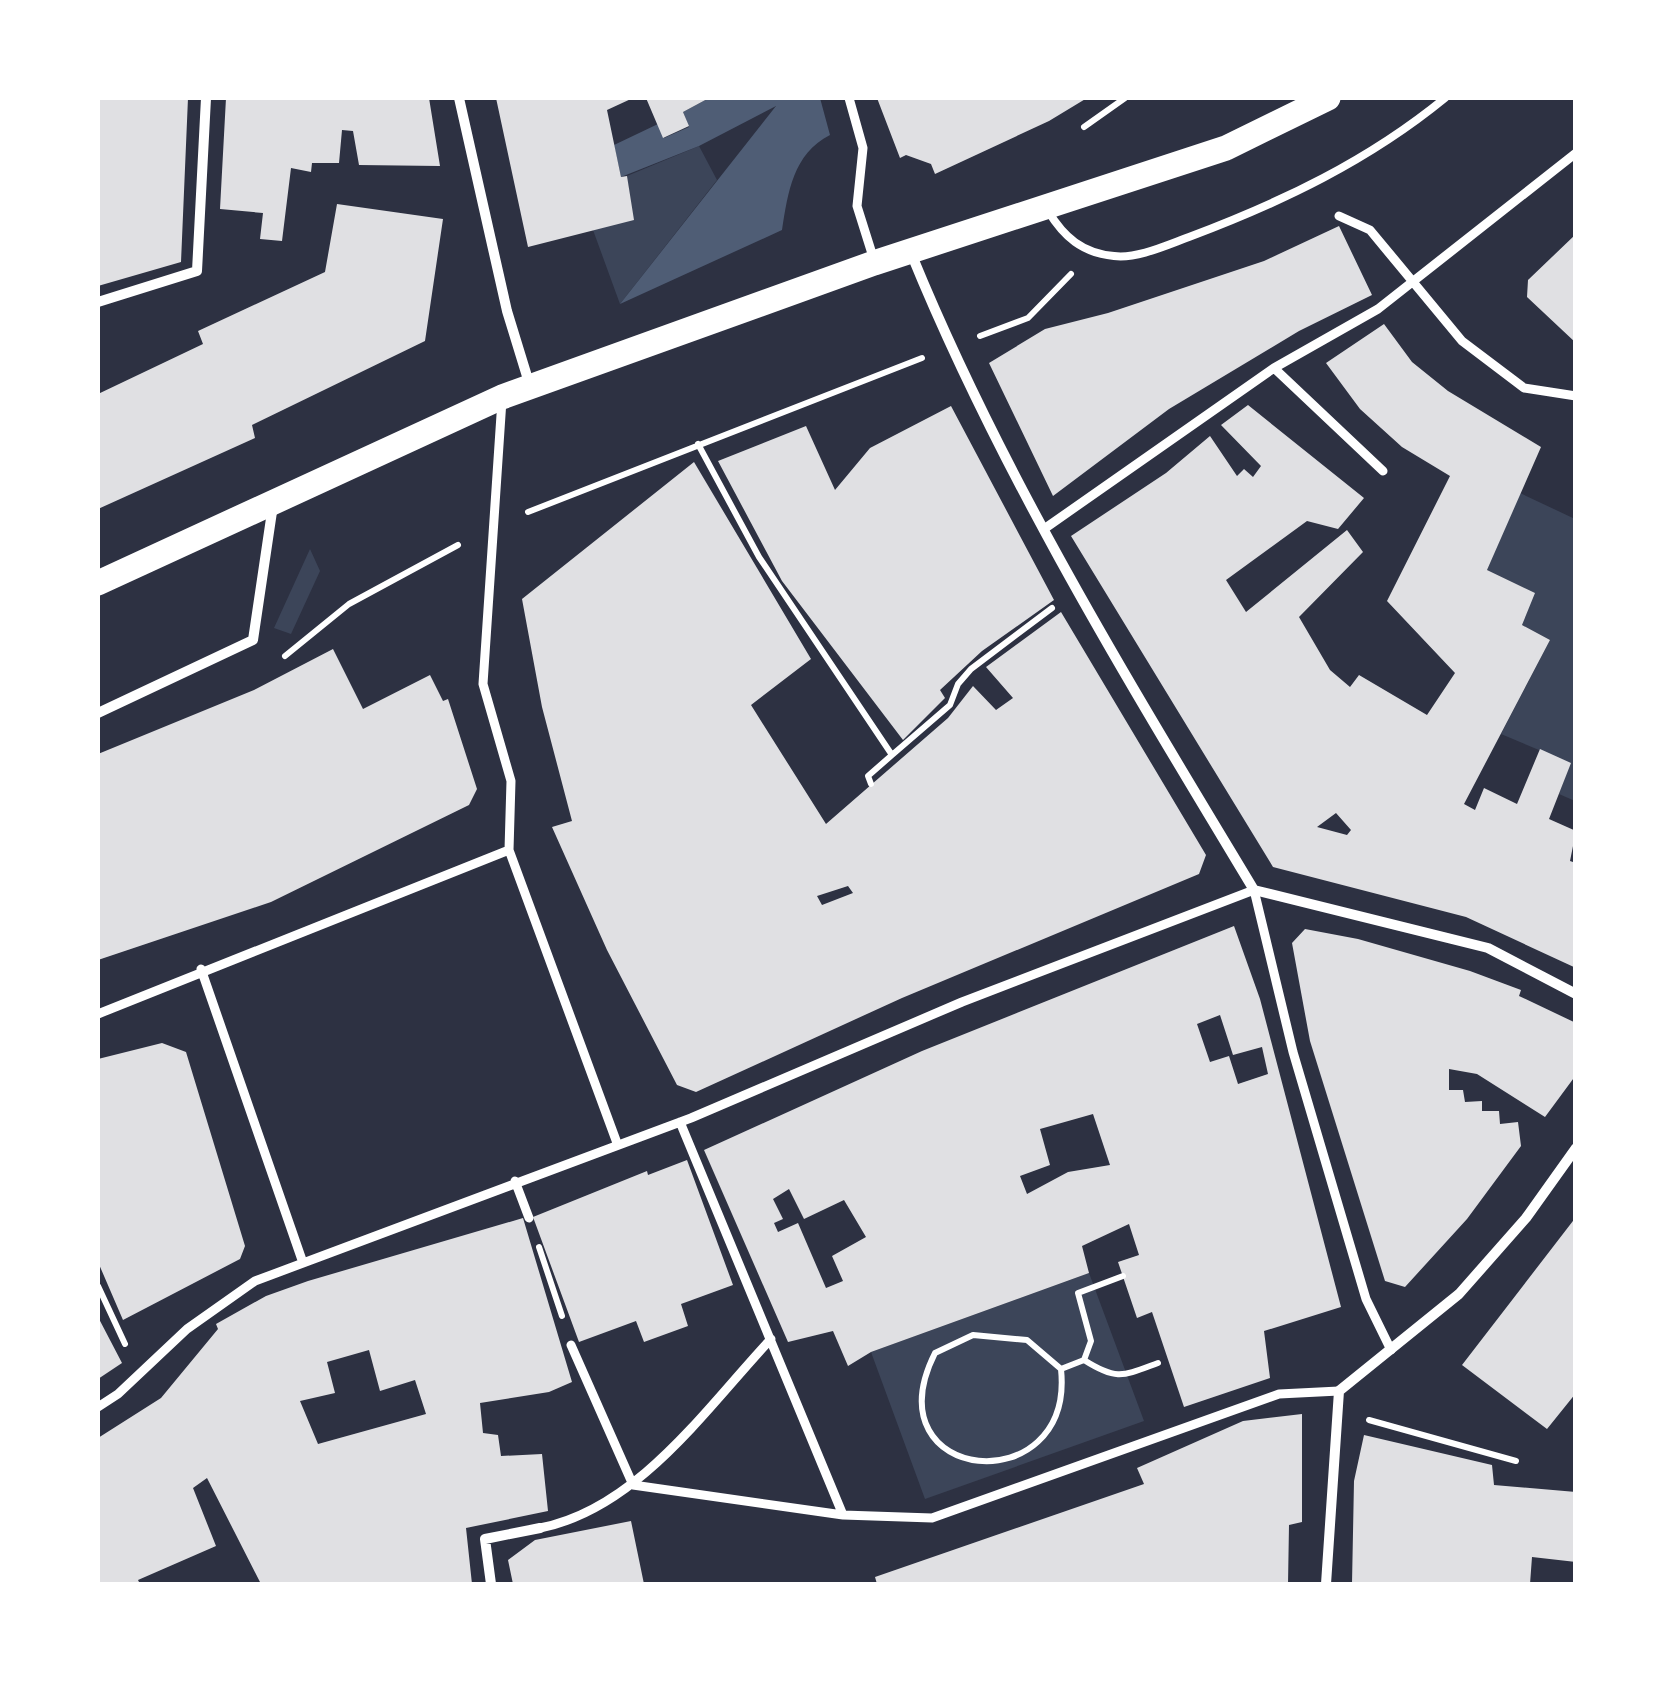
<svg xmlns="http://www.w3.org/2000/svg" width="1673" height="1682" font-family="'IBM Plex Sans',sans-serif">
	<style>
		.green { fill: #3c4559 }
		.water { fill: #4f5d75 }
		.building { fill: #e0e0e3; fill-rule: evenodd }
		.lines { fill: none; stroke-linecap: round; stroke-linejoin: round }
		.path { stroke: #fff; stroke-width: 6 }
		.service { stroke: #fff; stroke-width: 8 }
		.pedestrian { stroke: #fff; stroke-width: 9 }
		.minor { stroke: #fff; stroke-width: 10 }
		.primary { stroke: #fff; stroke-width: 25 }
	</style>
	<rect width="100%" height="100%" fill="#2d3142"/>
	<path class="green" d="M699,146L717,180L620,304L593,230L633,219L627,176Z
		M1520,493L1575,519V801L1559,794L1570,763L1501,734L1550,640L1522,625L1534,593L1487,570Z
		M310,549L320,571L291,634L274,628Z
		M1089,1273L1144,1421L925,1499L871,1352Z"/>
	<path class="water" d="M709,98H820L830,135C793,154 788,192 782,230L620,304L776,106L699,146L621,177L614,145L658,124L664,138L689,127L683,112Z"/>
	<path class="building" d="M98,98H188L181,262L98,286Z
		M226,98H429L440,166L359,165L353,131L342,130L339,163H312L311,172L291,168L282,241L260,239L263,213L220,209Z
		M496,98H633L607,110L621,177L627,176L634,220L528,247Z
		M646,98H709L683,112L689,126L663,138Z
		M877,98H1087L1049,121L935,174L931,164L906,155L900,158Z
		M337,204L443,219L425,341L252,425L255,438L98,509V394L203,344L198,331L325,272Z
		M1339,226L1372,295L1299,331L1169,409L1053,496L989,363L1045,329L1108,313L1264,261Z
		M1576,234V343L1527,297L1528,280Z
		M1384,324L1412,362L1448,391L1541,447L1487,570L1535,593L1522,625L1550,640L1464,804L1475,810L1484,788L1517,804L1540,749L1571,763L1549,819L1576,831L1570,861L1576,863V968L1466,917L1273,867L1071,536L1166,473L1210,436L1237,476L1244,469L1253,477L1261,466L1221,425L1248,405L1364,498L1338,529L1307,521L1226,580L1246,612L1347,530L1363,552L1299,617L1330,670L1350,687L1359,675L1427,715L1455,673L1387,601L1450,476L1402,447L1360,409L1326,363ZM1336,813L1351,830L1347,835L1317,827Z
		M951,406L1054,600L982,651L940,690L945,698L903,740L782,581L718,461L806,426L835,490L870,448Z
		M694,462L811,659L751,705L826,824L948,718L973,686L996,710L1013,698L986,667L1061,612L1206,855L1199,874L902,998L696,1092L677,1085L607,950L552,827L572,821L542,707L522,599ZM848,886L853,893L822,905L817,896Z
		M333,649L363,709L430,675L443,701L448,699L477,789L469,805L271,902L98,960V754L254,690Z
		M1234,926L1260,999L1341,1307L1264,1331L1270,1378L1184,1407L1152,1312L1137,1318L1118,1262L1139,1255L1129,1224L1082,1246L1089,1273L871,1352L848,1366L833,1331L788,1342L704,1150L922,1051ZM1220,1015L1233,1055L1262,1047L1268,1074L1238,1084L1229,1056L1210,1062L1197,1024ZM1093,1114L1110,1165L1068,1172L1027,1194L1020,1176L1050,1165L1040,1129ZM789,1189L804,1219L844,1200L866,1237L832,1256L843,1281L826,1288L798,1223L778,1232L774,1223L783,1219L773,1199Z
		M1305,929L1358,939L1470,971L1521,990L1519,996L1576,1023V1075L1545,1117L1477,1074L1449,1069V1090H1463L1465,1102L1482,1101V1111H1499L1500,1124L1518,1122L1521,1146L1467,1219L1405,1287L1385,1281L1310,1041L1292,943Z
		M162,1043L186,1052L245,1246L240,1259L123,1320L98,1262V1059Z
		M687,1160L733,1285L681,1304L688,1326L644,1342L636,1321L579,1342L533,1217L647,1171L648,1175Z
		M1576,1217V1393L1547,1429L1462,1365Z
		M523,1218L572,1382L549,1392L480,1403L483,1433L498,1435L501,1456L542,1454L548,1511L466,1528L472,1584H261L207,1478L193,1488L216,1546L138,1580L140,1584H98V1438L161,1398L218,1329L216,1324L266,1296L308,1281ZM369,1350L380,1391L415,1380L426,1414L318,1444L300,1401L335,1393L327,1362Z
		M98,1317L122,1363L98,1379Z
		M1302,1414V1522L1289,1525L1288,1584H877L875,1577L1144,1484L1137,1468L1243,1421Z
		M1364,1435L1492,1465L1494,1485L1576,1492V1562L1532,1557L1530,1584H1352L1354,1481Z
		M631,1521L644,1584H513L508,1560L535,1540Z"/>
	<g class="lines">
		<path class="path" d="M1084,127L1125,98
			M980,336L1028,318L1071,274
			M698,444L759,557L892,755L950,705L958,684L971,669L1052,608
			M528,512L922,358
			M285,656L349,604L458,545
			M871,784L868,776L892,755
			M539,1247L562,1316
			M1123,1276L1078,1293L1091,1341L1084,1360C1117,1381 1123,1376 1158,1363
			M98,1286L125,1344
			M973,1335L1027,1340L1061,1369C1075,1503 869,1485 935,1353Z
			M1061,1369L1084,1360
			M1369,1420L1516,1461"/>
		<path class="service" d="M1048,211C1064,237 1082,253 1114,256C1137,259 1167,245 1189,237C1282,202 1368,161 1445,98"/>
		<path class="pedestrian" d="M849,98L863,148L857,206L874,260
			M1339,216L1370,230L1462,341L1524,388L1576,396
			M1274,368L1383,471
			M502,400L483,684L511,781L509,850L617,1143
			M1044,529L1274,368L1378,309L1576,153
			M201,969L302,1260
			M98,1014L509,850
			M680,1122L843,1515
			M515,1181L529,1218
			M571,1345L633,1485L843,1515L932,1518L1279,1394L1339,1391
			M98,1407L118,1394L187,1329L255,1281L691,1118L962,1002L1254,890L1293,1052L1366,1299L1391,1350
			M540,1528C638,1509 707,1407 771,1339"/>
		<path class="minor" d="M459,98L507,311L530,386
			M911,253C1002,476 1130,684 1254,890L1488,948L1576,994
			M98,302L197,271L206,98
			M98,713L253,640L273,505
			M491,1584L485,1539L540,1528
			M1326,1584L1339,1391L1459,1294L1526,1218L1576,1148"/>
		<path class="primary" d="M98,583L502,397L874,263L1226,148L1328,98"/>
	</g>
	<rect width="1673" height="1682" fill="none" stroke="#ffffff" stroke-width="200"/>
</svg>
